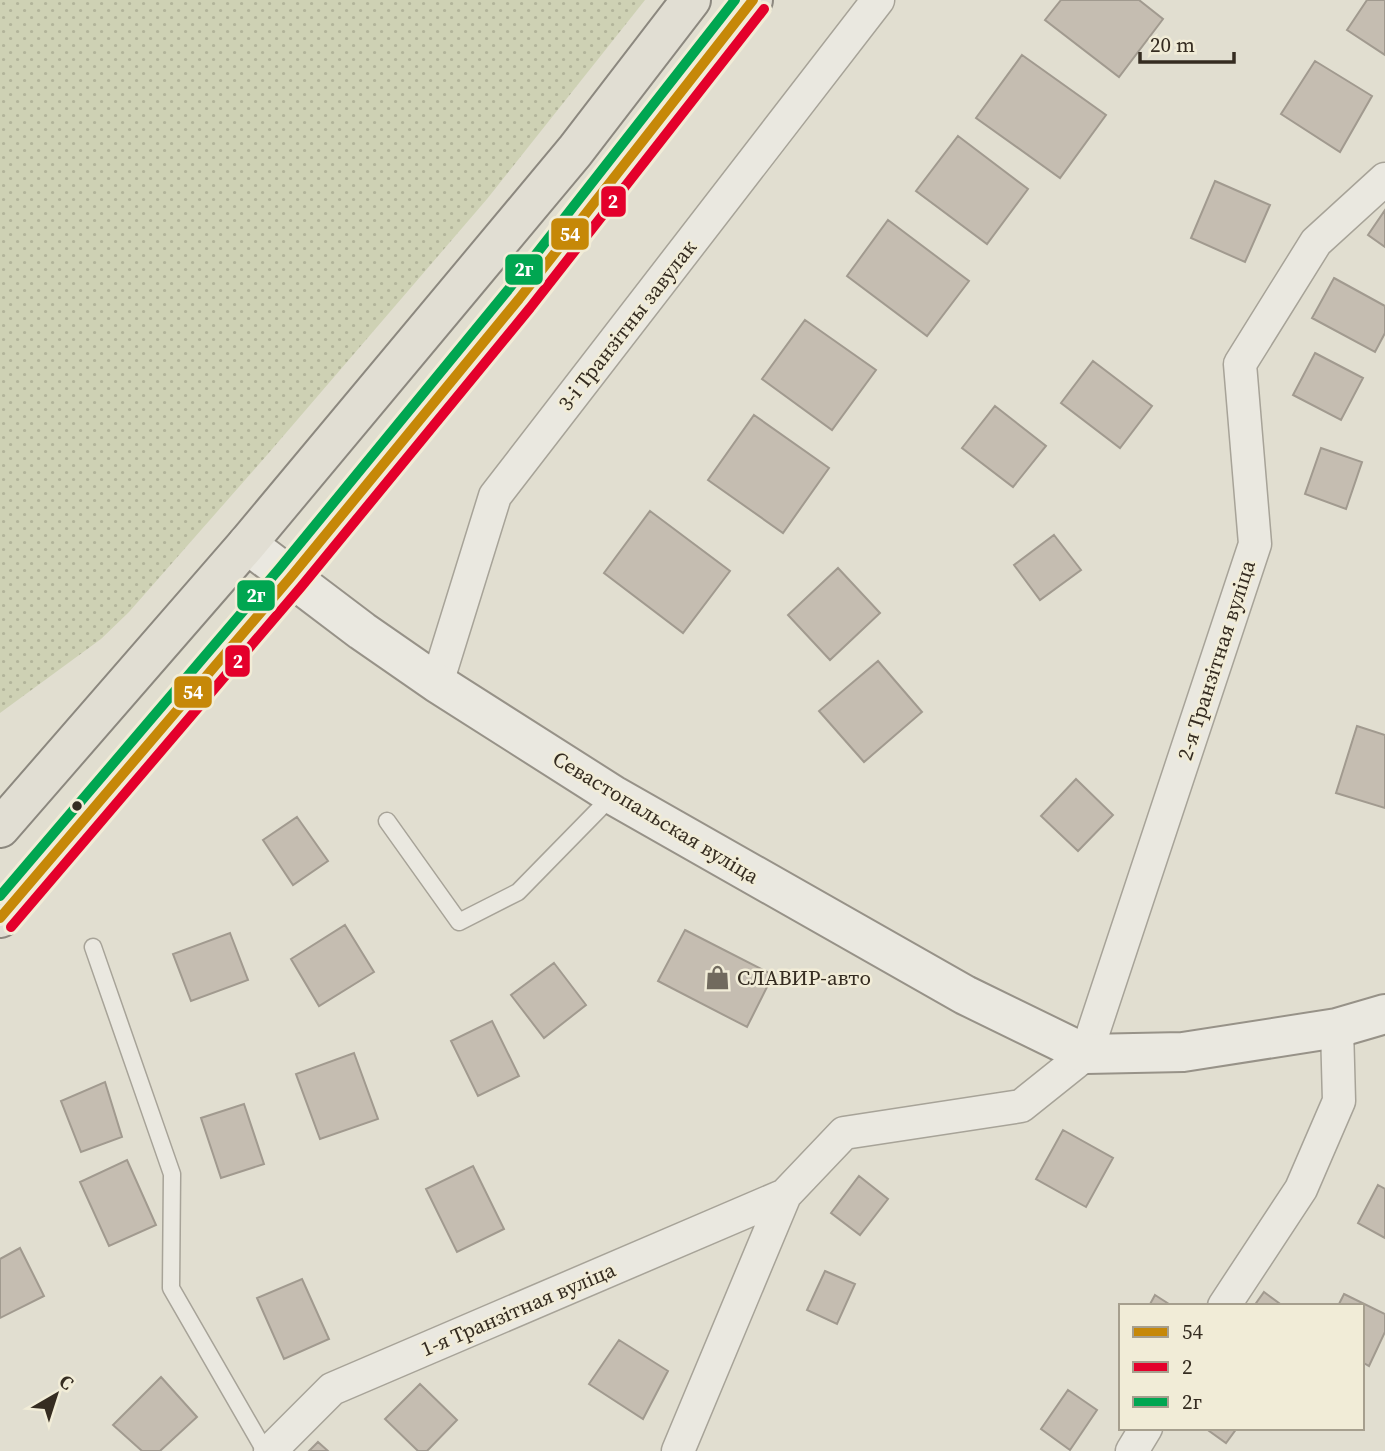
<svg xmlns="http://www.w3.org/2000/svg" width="1385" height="1451" font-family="'Source Serif 4',serif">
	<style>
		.green { fill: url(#green-dots) }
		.building { fill: #c5bdb1; stroke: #a19a8f; stroke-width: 2 }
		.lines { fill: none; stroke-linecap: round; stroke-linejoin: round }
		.lane-casing { stroke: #a7a398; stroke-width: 19 }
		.street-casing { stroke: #a7a398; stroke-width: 35 }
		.secondary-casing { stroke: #979288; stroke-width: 42 }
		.primary-casing { stroke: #8c887f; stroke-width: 42 }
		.lane { stroke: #eae8e0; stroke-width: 16 }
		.street { stroke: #eae8e0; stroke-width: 32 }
		.secondary { stroke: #eae8e0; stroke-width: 38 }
		.primary { stroke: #e1ded3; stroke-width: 38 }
		.bus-1-casing { stroke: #f1ecd7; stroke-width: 16 }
		.bus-2-casing { stroke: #f1ecd7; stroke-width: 16 }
		.bus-3-casing { stroke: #f1ecd7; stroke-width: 16 }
		.bus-1 { stroke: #c68808; stroke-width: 10 }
		.bus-2 { stroke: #e4002b; stroke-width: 10 }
		.bus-3 { stroke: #00a651; stroke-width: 10 }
		.bus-dot { fill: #352c21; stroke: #f1ecd7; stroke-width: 2.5 }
		.labels { text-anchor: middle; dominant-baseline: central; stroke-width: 5; stroke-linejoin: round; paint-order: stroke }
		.street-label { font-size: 21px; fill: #352c21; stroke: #f1ecd7 }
		.poi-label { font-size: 21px; fill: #352c21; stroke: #f1ecd7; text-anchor: start }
		.line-badge { stroke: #f1ecd7; stroke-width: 2.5 }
		.badge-label { font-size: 19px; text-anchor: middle; font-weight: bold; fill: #fff }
	</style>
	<defs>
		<pattern id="green-dots" width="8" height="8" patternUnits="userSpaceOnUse" patternTransform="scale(1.75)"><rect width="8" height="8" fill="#ced1b4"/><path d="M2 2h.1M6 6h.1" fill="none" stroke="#b2b49a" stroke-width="1.8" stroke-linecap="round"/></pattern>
	</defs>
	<rect width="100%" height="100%" fill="#e1ded0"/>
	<path class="green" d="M0,0H645L487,199L267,455L129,612L101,639L0,713Z"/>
	<path class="building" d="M1061,0H1139L1163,19L1119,77L1045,20Z
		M1367,0H1385V55L1347,30Z
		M1022,55L1106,115L1060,178L976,118Z
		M1315,61L1372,96L1340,152L1281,114Z
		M958,136L1028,189L987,244L916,191Z
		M1215,181L1270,205L1245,262L1191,238Z
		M1385,210V247L1368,235Z
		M888,220L969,281L927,336L847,276Z
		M1334,278L1385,306V333L1375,352L1312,318Z
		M805,320L876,370L832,430L762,379Z
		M1315,353L1363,378L1341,420L1293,395Z
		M1093,361L1152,406L1120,448L1061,403Z
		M995,406L1046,446L1013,487L962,448Z
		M754,415L829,468L783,533L708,480Z
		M1321,448L1362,462L1346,509L1305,494Z
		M650,511L730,571L683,633L604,573Z
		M1054,535L1081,570L1040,600L1014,565Z
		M838,568L880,613L830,660L788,615Z
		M878,661L922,712L864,762L819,711Z
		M1357,726L1385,735V808L1336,793Z
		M1076,779L1113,815L1078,851L1041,816Z
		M297,817L328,861L293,885L263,840Z
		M345,925L374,972L319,1006L291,959Z
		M685,930L773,975L747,1027L658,981Z
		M230,933L248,980L191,1001L173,954Z
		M554,963L586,1005L544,1038L511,995Z
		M492,1021L519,1076L478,1096L451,1041Z
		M354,1053L378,1119L320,1139L296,1074Z
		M105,1082L122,1137L81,1152L61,1101Z
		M244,1104L264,1164L221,1178L201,1118Z
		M1063,1130L1113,1158L1086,1207L1036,1179Z
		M127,1160L156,1225L109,1246L80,1182Z
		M473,1166L504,1229L457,1252L426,1189Z
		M859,1176L888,1199L860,1235L831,1213Z
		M1378,1185L1385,1189V1238L1358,1223Z
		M20,1248L44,1296L0,1318V1259Z
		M825,1271L855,1284L837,1324L807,1310Z
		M302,1279L329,1339L284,1359L257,1298Z
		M1264,1292L1283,1306H1254Z
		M1344,1294L1385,1314V1332L1369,1366L1362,1362V1306H1338Z
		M1155,1295L1172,1306H1149Z
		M619,1340L668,1371L643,1419L589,1384Z
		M161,1377L197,1417L160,1451H142L113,1425Z
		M420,1384L457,1420L427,1451H418L385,1419Z
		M1068,1390L1097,1410L1070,1450L1041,1429Z
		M1205,1428H1237L1226,1443Z
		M318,1442L328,1451H309Z"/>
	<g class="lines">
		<defs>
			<path id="lane" d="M387,821L459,922L518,892L613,795
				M93,947L172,1174L171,1288L265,1451"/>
			<path id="street" d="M437,683L495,496L878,0
				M1224,1306L1301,1189L1339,1101L1337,1028
				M270,1451L332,1389L785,1195
				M678,1451L785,1195L844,1133L1021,1106L1086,1054L1255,544L1240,364L1316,242L1385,179
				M1132,1451L1146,1428"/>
			<path id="secondary" d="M247,544L362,631L437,683L613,795L965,995L1086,1054L1183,1052L1337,1028L1385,1014"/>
			<path id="primary" d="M0,828L247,544L575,151L691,0
				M0,918L290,578L519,299L753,0"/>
		</defs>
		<use href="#lane" class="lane-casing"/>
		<use href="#street" class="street-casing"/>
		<use href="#secondary" class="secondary-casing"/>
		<use href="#primary" class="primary-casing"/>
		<use href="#lane" class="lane"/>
		<use href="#street" class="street"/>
		<use href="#secondary" class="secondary"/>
		<use href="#primary" class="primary"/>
		<defs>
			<path id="bus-1" d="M0,918L290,578L519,299L753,0"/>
			<path id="bus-2" d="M11,927L301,587L530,308L764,9"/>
			<path id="bus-3" d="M0,896L279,569L508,290L735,0"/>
		</defs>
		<use href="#bus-1" class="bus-1-casing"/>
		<use href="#bus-2" class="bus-2-casing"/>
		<use href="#bus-3" class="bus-3-casing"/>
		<use href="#bus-1" class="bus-1"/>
		<use href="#bus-2" class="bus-2"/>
		<use href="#bus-3" class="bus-3"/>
	</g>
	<defs>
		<symbol id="shop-bare" viewBox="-9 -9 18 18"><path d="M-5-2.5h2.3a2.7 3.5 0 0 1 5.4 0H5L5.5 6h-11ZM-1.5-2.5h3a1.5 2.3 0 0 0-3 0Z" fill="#716a5e" stroke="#f1ecd7" stroke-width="2.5" paint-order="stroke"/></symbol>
	</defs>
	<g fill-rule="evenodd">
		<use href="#shop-bare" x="700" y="960" width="35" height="35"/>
	</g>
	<circle class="bus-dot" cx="77" cy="806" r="6"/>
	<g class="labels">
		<g class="street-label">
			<text transform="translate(627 325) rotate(-52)">3-і Транзітны завулак</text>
			<text transform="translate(1216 660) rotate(-72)">2-я Транзітная вуліца</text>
			<text transform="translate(656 817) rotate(31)">Севастопальская вуліца</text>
			<text transform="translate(518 1309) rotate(-23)">1-я Транзітная вуліца</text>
		</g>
		<g class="poi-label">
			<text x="737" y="977">СЛАВИР-авто</text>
		</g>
	</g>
	<g class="line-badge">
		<rect x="600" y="185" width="27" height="33" rx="7" fill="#e4002b"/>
		<rect x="550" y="217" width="40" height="34" rx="7" fill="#c68808"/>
		<rect x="504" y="253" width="40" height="33" rx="7" fill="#00a651"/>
		<rect x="236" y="579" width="40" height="33" rx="7" fill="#00a651"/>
		<rect x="224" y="644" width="27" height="34" rx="7" fill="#e4002b"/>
		<rect x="173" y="675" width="40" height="34" rx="7" fill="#c68808"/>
	</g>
	<g class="badge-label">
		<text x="613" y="208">2</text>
		<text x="570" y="241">54</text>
		<text x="524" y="276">2г</text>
		<text x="256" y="602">2г</text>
		<text x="238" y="668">2</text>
		<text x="193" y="699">54</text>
	</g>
	<rect x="1119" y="1304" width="245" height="126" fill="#f1ecd7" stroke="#a69f8e" stroke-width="2"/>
	<rect x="1133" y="1327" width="35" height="10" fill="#c68808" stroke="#a69f8e" stroke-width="2"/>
	<text x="1182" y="1339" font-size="21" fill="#352c21">54</text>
	<rect x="1133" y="1362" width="35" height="10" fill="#e4002b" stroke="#a69f8e" stroke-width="2"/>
	<text x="1182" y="1374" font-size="21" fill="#352c21">2</text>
	<rect x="1133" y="1397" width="35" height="10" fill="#00a651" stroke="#a69f8e" stroke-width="2"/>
	<text x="1182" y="1409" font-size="21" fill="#352c21">2г</text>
	<g transform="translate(56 1395) rotate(39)" stroke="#f1ecd7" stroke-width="5" paint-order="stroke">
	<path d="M0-5L12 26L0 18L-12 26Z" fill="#352c21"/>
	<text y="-10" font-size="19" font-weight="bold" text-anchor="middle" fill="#352c21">С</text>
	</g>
	<path d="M1140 52v10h94v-10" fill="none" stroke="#352c21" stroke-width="3.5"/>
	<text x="1150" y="52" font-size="21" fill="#352c21" stroke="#f1ecd7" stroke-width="5" paint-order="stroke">20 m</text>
</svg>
